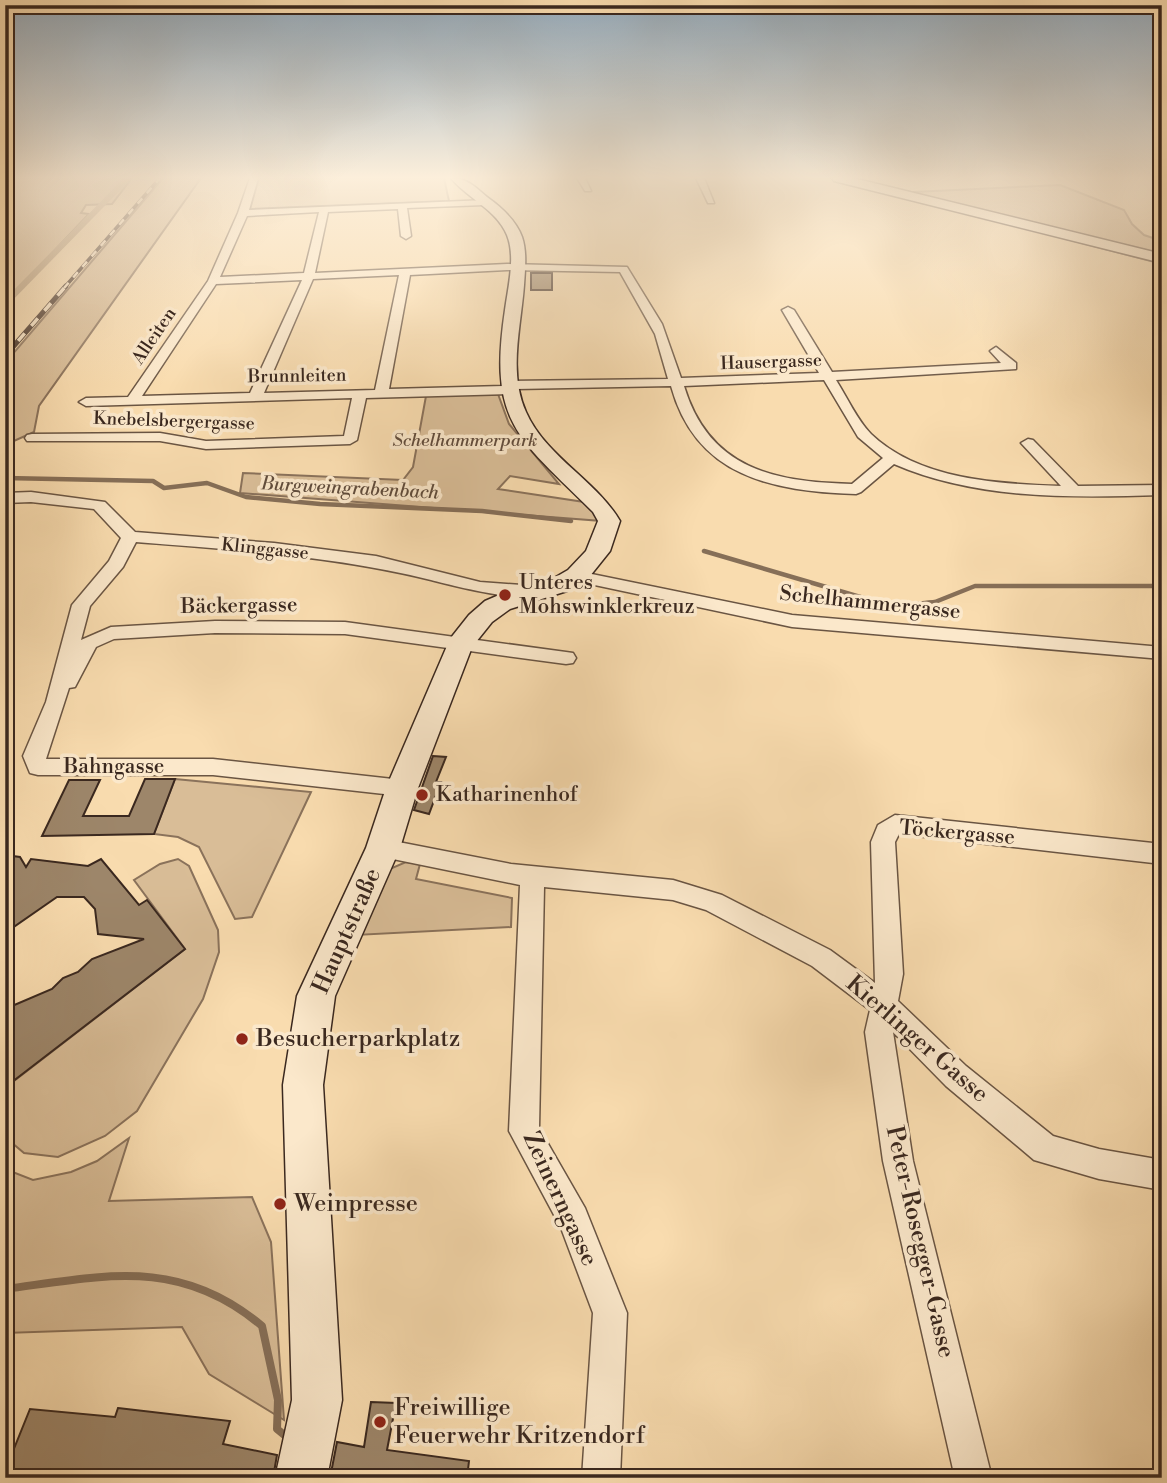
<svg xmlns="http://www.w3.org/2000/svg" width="1167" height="1483" font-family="'Libre Bodoni',serif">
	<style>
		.green { fill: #d9bd97; stroke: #8a725b; stroke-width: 2 }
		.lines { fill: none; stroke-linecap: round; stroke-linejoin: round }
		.stream-far2 { stroke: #866f58; stroke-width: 4.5 }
		.stream-far1 { stroke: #866f58; stroke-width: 5 }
		.stream { stroke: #866f58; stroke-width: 8 }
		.canal { fill: #b89f7e; fill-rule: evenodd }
		.building { fill: #9d866a; stroke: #3a281f; stroke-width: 2 }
		.street-casing { stroke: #6a5543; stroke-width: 3 }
		.secondary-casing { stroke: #3a281f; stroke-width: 3 }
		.street { fill: #fbe8cb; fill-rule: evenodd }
		.secondary { fill: #fbe8cb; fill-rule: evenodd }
		.rail-far1-casing { stroke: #3a281f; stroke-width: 3.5 }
		.rail-casing { stroke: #3a281f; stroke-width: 5 }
		.rail-far1 { stroke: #fbe8cb; stroke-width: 2.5; stroke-dasharray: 7; stroke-linecap: butt }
		.rail { stroke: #fbe8cb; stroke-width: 3.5; stroke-dasharray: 10; stroke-linecap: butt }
		.poi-dot { fill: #8f2418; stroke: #fbe8cb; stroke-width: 2.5 }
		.labels { text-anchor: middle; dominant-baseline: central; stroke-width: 7; stroke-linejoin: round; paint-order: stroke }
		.far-street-label { font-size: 18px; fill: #3a281f; stroke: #fbe8cb }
		.far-park-label { font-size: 18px; font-style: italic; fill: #624d3d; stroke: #fbe8cb }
		.far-water-label { font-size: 19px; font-style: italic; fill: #604c3c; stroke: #fbe8cb }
		.poi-label { font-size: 21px; fill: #3a281f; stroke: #fbe8cb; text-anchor: start }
		.street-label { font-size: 21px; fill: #3a281f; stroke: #fbe8cb }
		.near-street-label { font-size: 24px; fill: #3a281f; stroke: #fbe8cb }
		.near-poi-label { font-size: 24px; fill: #3a281f; stroke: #fbe8cb; text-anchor: start }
	</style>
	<rect width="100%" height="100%" fill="#f9dcaf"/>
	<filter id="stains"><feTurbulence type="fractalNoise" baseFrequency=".00286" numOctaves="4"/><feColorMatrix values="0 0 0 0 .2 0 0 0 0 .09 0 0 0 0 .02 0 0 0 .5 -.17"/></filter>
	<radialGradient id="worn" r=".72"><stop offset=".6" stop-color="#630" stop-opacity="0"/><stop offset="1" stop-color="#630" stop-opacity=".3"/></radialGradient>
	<path class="green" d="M5,178H132L112,204L86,205L81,213L89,214L5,303Z
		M163,178H201L39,406L34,432L5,445V363Z
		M259,178H444L449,201L250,209Z
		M1060,185L1124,210L1132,224L1144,235L1162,241V264L1047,234L913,192Z
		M498,394L509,424L559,484L510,476L498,489L584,502L602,521L240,493L243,473L403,480L413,467L426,396Z
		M175,779L311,792L252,917L235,919L199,847L178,837L154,834Z
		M178,859L189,866L218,930L219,952L203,999L137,1111L105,1136L58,1157L24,1153L5,1137V1088L185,949L134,880L160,864Z
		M406,862L420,864L416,879L512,898L511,927L356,935L385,871Z
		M129,1138L109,1201L252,1197L271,1242L284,1420L209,1374L182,1327L5,1333V1169L33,1180L71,1172L97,1161Z"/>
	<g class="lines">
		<path class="stream-far2" d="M5,478L153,481L164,488L207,483L246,497L320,504L482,511L571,521
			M704,551L884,604
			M915,604L935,602L975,586H1162"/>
		<path class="stream-far1" d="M878,603L893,607L930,603"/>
		<path class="stream" d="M5,1289C104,1276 179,1256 262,1326L278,1400L277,1429L288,1438"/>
		<path class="canal" d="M124,178H132L5,308V299Z"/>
	</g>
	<path class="building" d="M531,273H552V290H531Z
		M433,756L446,757L436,782H441L429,814L414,810Z
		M145,779H175L154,834L42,836L69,780H100L83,816H129Z
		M5,855L20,857L26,867L31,859L88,866L101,859L139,905L147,900L185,949L12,1082L5,1069V1009L52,989L63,978L78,972L92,959L144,939L98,934L95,909L84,897H57L5,933Z
		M371,1402L396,1403L387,1450L469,1461L467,1478H330L337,1442L364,1447Z
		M118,1408L230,1421L223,1444L277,1455L273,1478H5V1471L30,1409L115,1417Z"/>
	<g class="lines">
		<defs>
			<path id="street" d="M250,178H258L249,210L487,200V204L484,205L407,208L411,236L406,239L401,236L398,209L328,212L315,273L507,264L627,267L662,324L681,378L819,373L782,310L788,307L794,310L832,372L1001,363L990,351L996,347L1016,363V369L836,380C847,397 857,420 871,434C919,480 999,484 1061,486L1021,443L1028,439L1033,440L1078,486L1162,485V495C1073,498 977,500 894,464L861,492L856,494C772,491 696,477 671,386L516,389L515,393L510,394L366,398L357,440L350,444L206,449L160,441H27L25,438L27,435L32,434L160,433L206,441L344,436L352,398L86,406L79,402L86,398L128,397L208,281L238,213ZM319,212L304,273L220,277L247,216ZM507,270L620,272L655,334L668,379L509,381L504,382L503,386L389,389L410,275ZM399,275L375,390L264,393L313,279ZM302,280L250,393L142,396L216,284ZM824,380L858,437L883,458L852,484C774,482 709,469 684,386Z
				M577,178H585L591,191H585Z
				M696,178H704L714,203H708Z
				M31,492L105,502L135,532L274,543L376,556L480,582L536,586L545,591C532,607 451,585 431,580C334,556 235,550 136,542L123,567L90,606L81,640L111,627L215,621L345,622L566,652L573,653L576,658L573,663L566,664L345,634L215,633L114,639L96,647L75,687L69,688L46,759H213L402,780L410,782L413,788L410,794L402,796L213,775H38L30,773L23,756L46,702L72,605L109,561L121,538L94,509L31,502L5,503V493Z
				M577,571L792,615L1162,647V659L792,627L571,580L568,576L571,572Z
				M895,815L1162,844V864L899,834L895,842L903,974L898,1001L966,1066L1053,1136L1099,1149L1162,1160V1190L1099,1179L1034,1160L946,1086L893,1032L913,1161L992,1478H955L883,1161L865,1032L870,1010L812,966L706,910L673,900L544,887L539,1128L585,1208L627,1313L620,1478H582L593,1313L561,1228L509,1131L520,885L383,857L375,855L371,848L375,841L383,839L511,864L673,880L722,895L830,950L875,983L871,842L878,825Z"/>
			<path id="secondary" d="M451,178C467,178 475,187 487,197C501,207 516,220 522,237C527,252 525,269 524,285C521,327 508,372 526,412C546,457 596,480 620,521L610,551L586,581L567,591L510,609L492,622L472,647L418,788L400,848L335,996L323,1085L342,1400L327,1478H275L292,1400L283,1085L297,996L366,848L386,788L450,639L469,615L485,601L506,592L549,581L568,570L586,551L598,521L593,512C518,437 488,424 505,310C508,287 516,257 507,235C497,210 467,198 451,178Z
				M832,178H853L1162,254V263L834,181Z"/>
		</defs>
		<use href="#street" class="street-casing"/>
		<use href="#secondary" class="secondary-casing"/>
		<use href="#street" class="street"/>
		<use href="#secondary" class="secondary"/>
		<defs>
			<path id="rail-far1" d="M64,288L160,178"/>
			<path id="rail" d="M5,356L66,286"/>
		</defs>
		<use href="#rail-far1" class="rail-far1-casing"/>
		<use href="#rail" class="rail-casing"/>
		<use href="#rail-far1" class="rail-far1"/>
		<use href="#rail" class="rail"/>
	</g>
	<linearGradient id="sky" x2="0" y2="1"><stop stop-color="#95acbe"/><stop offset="0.46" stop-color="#fcefdb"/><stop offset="1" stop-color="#fcefdb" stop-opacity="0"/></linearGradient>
	<rect width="1167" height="386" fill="url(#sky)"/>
	<g class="poi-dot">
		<circle cx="505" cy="595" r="7"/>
		<circle cx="422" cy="795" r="7"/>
		<circle cx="242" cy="1039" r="7"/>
		<circle cx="280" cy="1204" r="7"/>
		<circle cx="380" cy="1422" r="7"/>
	</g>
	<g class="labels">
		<g class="far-street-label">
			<text transform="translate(154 336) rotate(-56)">Alleiten</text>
			<text transform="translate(771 362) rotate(-2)">Hausergasse</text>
			<text transform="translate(297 376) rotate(-1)">Brunnleiten</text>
			<text transform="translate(174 421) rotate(2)">Knebelsbergergasse</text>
			<text transform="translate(265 549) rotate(6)">Klinggasse</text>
		</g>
		<g class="far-park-label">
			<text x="465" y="440">Schelhammerpark</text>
		</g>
		<g class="far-water-label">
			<text transform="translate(350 488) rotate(3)">Burgweingrabenbach</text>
		</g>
		<g class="poi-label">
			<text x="519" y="583">Unteres<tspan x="519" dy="24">Mohswinklerkreuz</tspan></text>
			<text x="436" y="795">Katharinenhof</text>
		</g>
		<g class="street-label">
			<text transform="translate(870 603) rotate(6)">Schelhammergasse</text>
			<text transform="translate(239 606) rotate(-1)">Bäckergasse</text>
			<text x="114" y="767">Bahngasse</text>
			<text transform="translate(957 833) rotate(5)">Töckergasse</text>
		</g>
		<g class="near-street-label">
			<text transform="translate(347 931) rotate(-66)">Hauptstraße</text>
			<text transform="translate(917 1039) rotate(41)">Kierlinger Gasse</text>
			<text transform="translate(560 1199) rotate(65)">Zeinerngasse</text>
			<text transform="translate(920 1242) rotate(77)">Peter-Rosegger-Gasse</text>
		</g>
		<g class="near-poi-label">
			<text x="256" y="1039">Besucherparkplatz</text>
			<text x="294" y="1204">Weinpresse</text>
			<text x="394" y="1408">Freiwillige<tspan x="394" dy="28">Feuerwehr Kritzendorf</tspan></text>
		</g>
	</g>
	<rect width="1167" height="1483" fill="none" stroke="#f9dcaf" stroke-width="28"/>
	<rect x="7" y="7" width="1153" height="1469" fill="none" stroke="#3a281f" stroke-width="3.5"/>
	<rect x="14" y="14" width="1139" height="1455" fill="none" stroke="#3a281f" stroke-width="2"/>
	<rect width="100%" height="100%" filter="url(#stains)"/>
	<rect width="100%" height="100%" fill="url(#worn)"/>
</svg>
